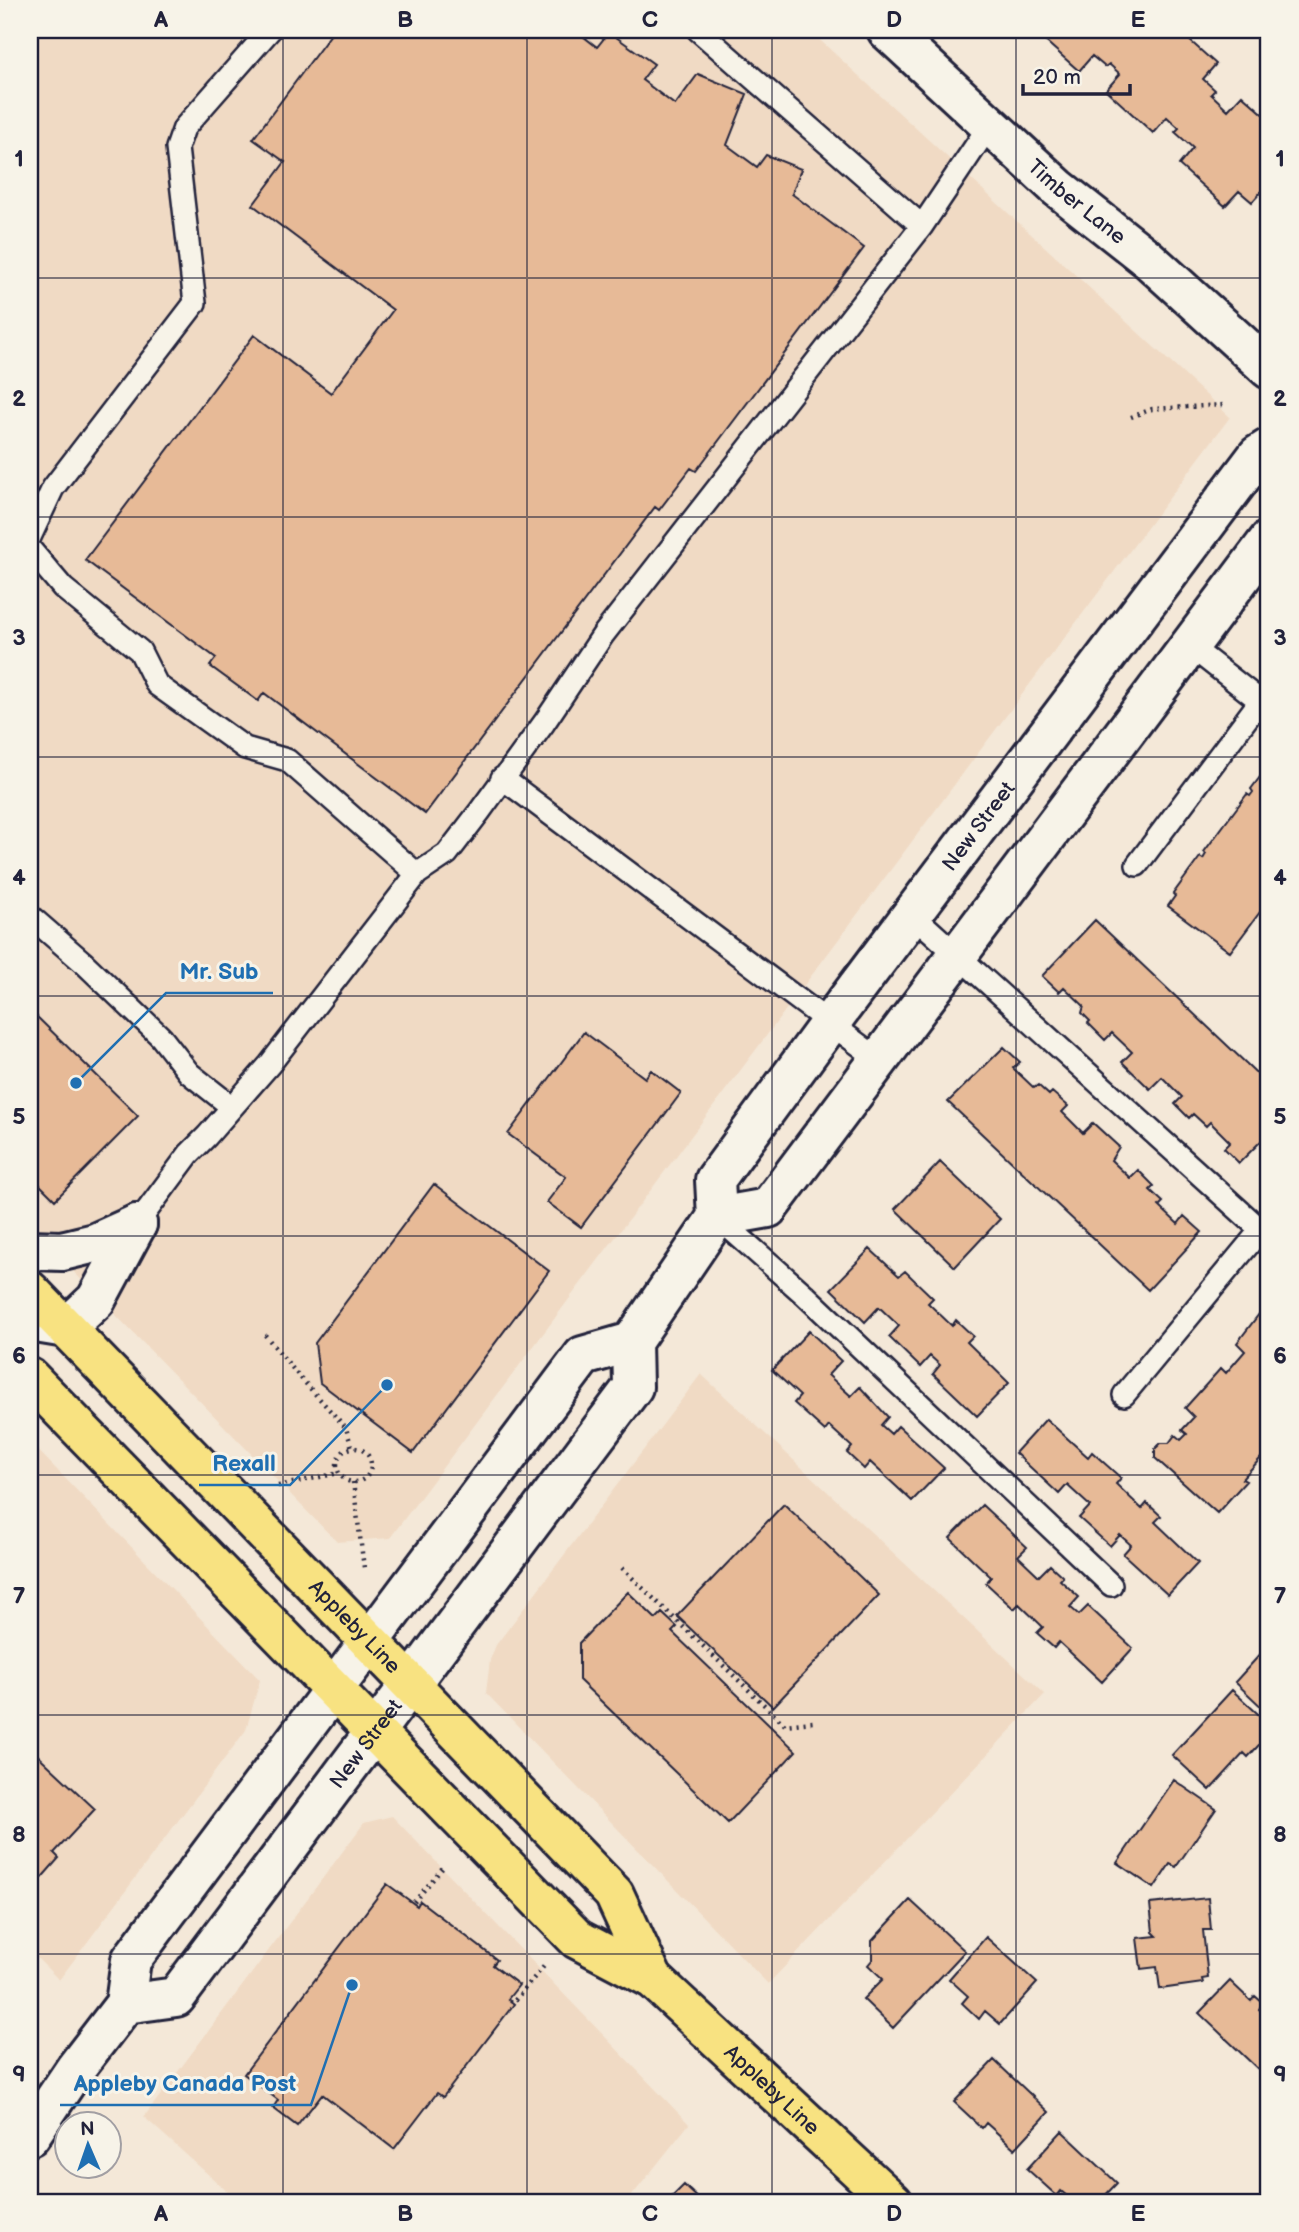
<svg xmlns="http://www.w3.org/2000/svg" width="1299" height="2232" font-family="'Balsamiq Sans',sans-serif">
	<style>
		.built { fill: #f0dac4 }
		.building { fill: #e7ba97; stroke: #22223b; stroke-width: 2 }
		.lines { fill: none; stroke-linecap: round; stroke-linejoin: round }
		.lane-casing { stroke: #22223b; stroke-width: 26 }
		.street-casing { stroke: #22223b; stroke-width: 44 }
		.secondary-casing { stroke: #22223b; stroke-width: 44 }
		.primary-casing { stroke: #22223b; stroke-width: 44 }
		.path { stroke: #22223b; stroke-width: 4.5; stroke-dasharray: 2 5; stroke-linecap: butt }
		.lane { stroke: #f7f3e8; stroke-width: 21 }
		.street { stroke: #f7f3e8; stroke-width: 38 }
		.secondary { stroke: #f7f3e8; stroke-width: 38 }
		.primary { stroke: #f8e281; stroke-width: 38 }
		.grid { fill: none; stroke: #22223b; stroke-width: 2; stroke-opacity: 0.55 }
		.labels { text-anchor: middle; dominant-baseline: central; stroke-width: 6; stroke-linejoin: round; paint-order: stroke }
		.street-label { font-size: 21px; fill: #22223b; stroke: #f7f3e8 }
		.leader { fill: none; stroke: #1f6fb2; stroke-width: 2.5 }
		.callout-dot { fill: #1f6fb2; stroke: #f7f3e8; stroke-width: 2.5 }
		.callout-label { font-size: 23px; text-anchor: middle; font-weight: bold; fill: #1f6fb2; stroke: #f7f3e8; stroke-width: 6; stroke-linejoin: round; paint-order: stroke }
		.neatline { fill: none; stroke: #22223b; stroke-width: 2.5 }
		.grid-label { font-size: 23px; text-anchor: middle; font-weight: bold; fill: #22223b }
	</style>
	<rect width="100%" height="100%" fill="#f4e8d8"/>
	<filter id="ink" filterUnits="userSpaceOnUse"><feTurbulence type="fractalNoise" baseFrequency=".0143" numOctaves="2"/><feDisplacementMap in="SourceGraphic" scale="14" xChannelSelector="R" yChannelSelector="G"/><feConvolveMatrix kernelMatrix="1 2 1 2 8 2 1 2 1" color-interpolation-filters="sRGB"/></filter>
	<g filter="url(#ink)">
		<path class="built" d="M30,30H809L1230,417L390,1538L337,1542L30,1227Z
			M701,1374L1045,1694L768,1984L486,1693L490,1660L496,1645Z
			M30,1442L260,1680L246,1730L59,1980L30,1951Z
			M392,1816L689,2124L627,2202H239L144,2117L364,1823Z"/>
		<path class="building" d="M334,30H579V33L597,47L609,32L654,64L642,80L675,105L698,74L747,94L727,145L757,167L766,155L801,169L792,194L864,248L696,471L691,468L659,510L655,507L425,814L264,693L258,701L210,666L216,658L85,560L254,335L331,393L393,310L253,205L285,162L253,139Z
			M1033,30H1149L1156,36L1162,30H1178L1216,64L1203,79L1215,90L1211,94L1228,110L1242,95L1269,119V183L1252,202L1239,191L1225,206L1179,165L1193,148L1175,132L1179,128L1167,117L1153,133L1106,90L1120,74L1109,64L1105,67L1092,56L1079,71Z
			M1269,765V900L1230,952L1168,906L1175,896L1173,894L1200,857L1203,859L1206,854L1204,852L1247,794L1250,796L1253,792L1251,789Z
			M1095,920L1269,1085V1133L1239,1163L1224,1148L1230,1142L1210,1122L1206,1126L1193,1114L1189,1118L1175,1104L1182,1097L1162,1077L1150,1089L1122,1062L1132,1052L1112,1033L1105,1040L1088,1023L1090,1021L1082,1013L1084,1006L1064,987L1059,992L1042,976Z
			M30,1010L138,1116L55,1200L30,1175Z
			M584,1032L645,1078L651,1070L681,1093L581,1227L547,1202L566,1177L508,1134Z
			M1004,1047L1020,1062L1013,1068L1034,1088L1038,1085L1049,1095L1052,1092L1068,1106L1062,1112L1083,1133L1093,1123L1119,1147L1111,1160L1130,1178L1138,1170L1154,1186L1150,1190L1163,1202L1159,1206L1178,1224L1184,1216L1202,1232L1148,1290L948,1102Z
			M940,1162L1000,1219L955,1267L895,1209Z
			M434,1184L549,1271L413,1453L320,1383L315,1343Z
			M870,1249L899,1276L905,1271L933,1298L928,1303L952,1326L956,1320L973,1336L967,1342L1009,1383L977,1416L933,1374L940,1365L930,1356L920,1367L889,1337L899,1326L879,1307L865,1322L831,1289Z
			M1269,1301V1449L1242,1479L1246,1481L1217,1513L1155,1458V1449L1161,1443H1169L1175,1435L1181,1440L1187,1434L1182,1430L1194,1417L1185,1408L1221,1368L1226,1373L1245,1351L1237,1343Z
			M809,1331L841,1361L828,1375L851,1396L860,1387L888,1417L881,1425L891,1434L898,1426L944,1468L912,1501L870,1462L864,1469L847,1453L852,1447L829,1426L825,1431L794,1403L800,1396L772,1370Z
			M1046,1419L1088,1457L1092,1452L1121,1478L1116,1484L1142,1509L1147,1503L1161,1516L1155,1522L1198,1563L1168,1595L1123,1554L1131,1545L1120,1535L1110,1546L1079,1518L1090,1506L1067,1485L1059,1494L1015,1453Z
			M784,1504L879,1595L773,1707L677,1616Z
			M982,1505L1027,1547L1018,1556L1039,1576L1050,1565L1063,1577L1060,1580L1079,1597L1070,1607L1079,1615L1088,1606L1133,1648L1102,1682L1059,1642L1054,1648L1037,1633L1043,1627L1019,1604L1014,1609L986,1583L991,1577L950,1538Z
			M628,1592L656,1619L662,1613L677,1627L672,1632L796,1751L728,1823L579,1680V1643Z
			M1265,1649L1269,1653V1714L1235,1682Z
			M1232,1690L1269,1724V1734L1248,1757L1244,1753L1210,1790L1172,1755Z
			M30,1748L95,1809L54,1853L59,1858L30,1891Z
			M1174,1780L1216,1809L1176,1867L1170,1864L1154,1888L1117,1863Z
			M387,1884L417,1906L420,1901L497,1960L493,1965L519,1985L508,1999L514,2004L443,2097L437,2093L394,2149L322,2094L297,2126L273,2108L278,2100L244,2074Z
			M1208,1898L1211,1930H1203L1208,1978L1202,1979L1203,1983L1160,1989L1157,1967L1141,1969L1137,1938L1157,1936L1153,1932L1150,1904Z
			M910,1900L965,1951L893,2028L863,1999L883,1979L868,1965L872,1960V1941Z
			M986,1937L1037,1983L1000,2024L985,2011L979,2019L962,2003L968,1996L949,1979Z
			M1230,1981L1251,2001L1255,1996L1263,2003L1259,2009L1269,2018V2063L1261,2072L1199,2013Z
			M994,2060L1049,2112L1015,2149L986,2123L982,2128L954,2102Z
			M1062,2131L1117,2183L1099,2202H1074L1061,2191L1057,2196L1027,2169Z
			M684,2185L702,2202H667Z"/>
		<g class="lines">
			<defs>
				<path id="lane" d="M698,30L922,226
					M30,537L53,488L195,303L177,148L184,128L270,30
					M30,549L63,588L140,651L157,685L245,748L287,760L417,874
					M1190,646L1269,708
					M502,778L878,1059
					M1137,865L1269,689
					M913,915L1261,1230
					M30,916L84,963L161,1037L189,1073L232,1107
					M717,1217L804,1294L1111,1585
					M137,1224L189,1154L207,1136L270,1064L417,874L447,854L480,811L544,723L603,635L922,226L989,126
					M1124,1395L1269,1220"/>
				<g id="street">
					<path id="s1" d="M887,30L1058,188L1148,259L1269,369"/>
				</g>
				<g id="secondary">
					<path d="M717,1217L768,1208L1269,540"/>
					<path d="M30,1250L62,1251L95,1243L137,1224"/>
					<path d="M30,1322L66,1328L96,1300L137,1224"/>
					<path id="s2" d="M125,2004L176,1997L633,1387L632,1342L717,1217L715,1180L830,1023L1258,455L1269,448"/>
					<path d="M30,2136L75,2069L125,2004L131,1960L583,1356L632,1342"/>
				</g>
				<g id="primary">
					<path id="s3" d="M30,1291L614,1894L653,1979"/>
					<path id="s4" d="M30,1378L577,1939L653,1979L893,2202"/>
				</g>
			</defs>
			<use href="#lane" class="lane-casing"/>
			<use href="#street" class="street-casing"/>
			<use href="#secondary" class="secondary-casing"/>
			<use href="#primary" class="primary-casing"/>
			<path class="path" d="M1131,417L1152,409L1224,405
				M265,1335L298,1375L346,1428L352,1448
				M337 1465a17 17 0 1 1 34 0a17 17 0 1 1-34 0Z
				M353,1482L364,1568
				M278,1486L339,1473
				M622,1568L785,1725L813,1722
				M414,1902L445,1865
				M515,2000L545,1965"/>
			<use href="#lane" class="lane"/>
			<use href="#street" class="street"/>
			<use href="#secondary" class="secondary"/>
			<use href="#primary" class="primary"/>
		</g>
	</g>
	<path class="grid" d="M283,30V2202M527,30V2202M772,30V2202M1016,30V2202M30,278H1269M30,517H1269M30,757H1269M30,996H1269M30,1236H1269M30,1475H1269M30,1715H1269M30,1954H1269"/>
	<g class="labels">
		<g class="street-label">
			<text stroke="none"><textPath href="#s1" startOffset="256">Timber Lane</textPath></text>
			<text stroke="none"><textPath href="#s2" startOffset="1488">New Street</textPath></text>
			<text stroke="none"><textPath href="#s3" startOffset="467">Appleby Line</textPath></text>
			<text stroke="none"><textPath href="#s2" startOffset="368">New Street</textPath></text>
			<text stroke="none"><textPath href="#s4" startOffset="1032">Appleby Line</textPath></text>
		</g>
	</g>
	<path class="leader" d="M76 1083L166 993H273M387 1385L290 1485H199M352 1985L311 2105H60"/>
	<g class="callout-dot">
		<circle cx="76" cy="1083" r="7"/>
		<circle cx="387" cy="1385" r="7"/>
		<circle cx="352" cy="1985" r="7"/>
	</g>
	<g class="callout-label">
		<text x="219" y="979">Mr. Sub</text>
		<text x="244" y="1471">Rexall</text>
		<text x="185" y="2091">Appleby Canada Post</text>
	</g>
	<rect width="1299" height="2232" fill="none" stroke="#f7f3e8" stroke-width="77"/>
	<g transform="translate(88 2145) rotate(358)"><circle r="33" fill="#f7f3e8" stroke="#a29fa3" stroke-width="2"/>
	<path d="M0-5L12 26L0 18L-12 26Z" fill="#1f6fb2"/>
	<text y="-10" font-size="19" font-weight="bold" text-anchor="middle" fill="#22223b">N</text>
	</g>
	<path d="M1023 84v10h107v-10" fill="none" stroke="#22223b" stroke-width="3.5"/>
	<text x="1033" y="84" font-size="21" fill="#22223b" stroke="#f7f3e8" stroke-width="5" paint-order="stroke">20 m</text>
	<rect x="38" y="38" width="1222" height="2156" class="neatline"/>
	<g class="grid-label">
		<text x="161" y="27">A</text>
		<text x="405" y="27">B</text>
		<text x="650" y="27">C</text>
		<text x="894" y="27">D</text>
		<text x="1138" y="27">E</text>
		<text x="19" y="166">1</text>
		<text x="1280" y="166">1</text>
		<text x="19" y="406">2</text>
		<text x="1280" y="406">2</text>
		<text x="19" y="645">3</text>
		<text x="1280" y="645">3</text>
		<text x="19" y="885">4</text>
		<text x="1280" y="885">4</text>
		<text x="19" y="1124">5</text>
		<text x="1280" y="1124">5</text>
		<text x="19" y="1363">6</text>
		<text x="1280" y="1363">6</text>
		<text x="19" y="1603">7</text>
		<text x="1280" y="1603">7</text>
		<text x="19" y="1842">8</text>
		<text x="1280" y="1842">8</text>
		<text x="19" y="2082">9</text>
		<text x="1280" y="2082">9</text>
		<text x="161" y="2221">A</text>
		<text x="405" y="2221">B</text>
		<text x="650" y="2221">C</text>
		<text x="894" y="2221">D</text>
		<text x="1138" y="2221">E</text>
	</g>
</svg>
